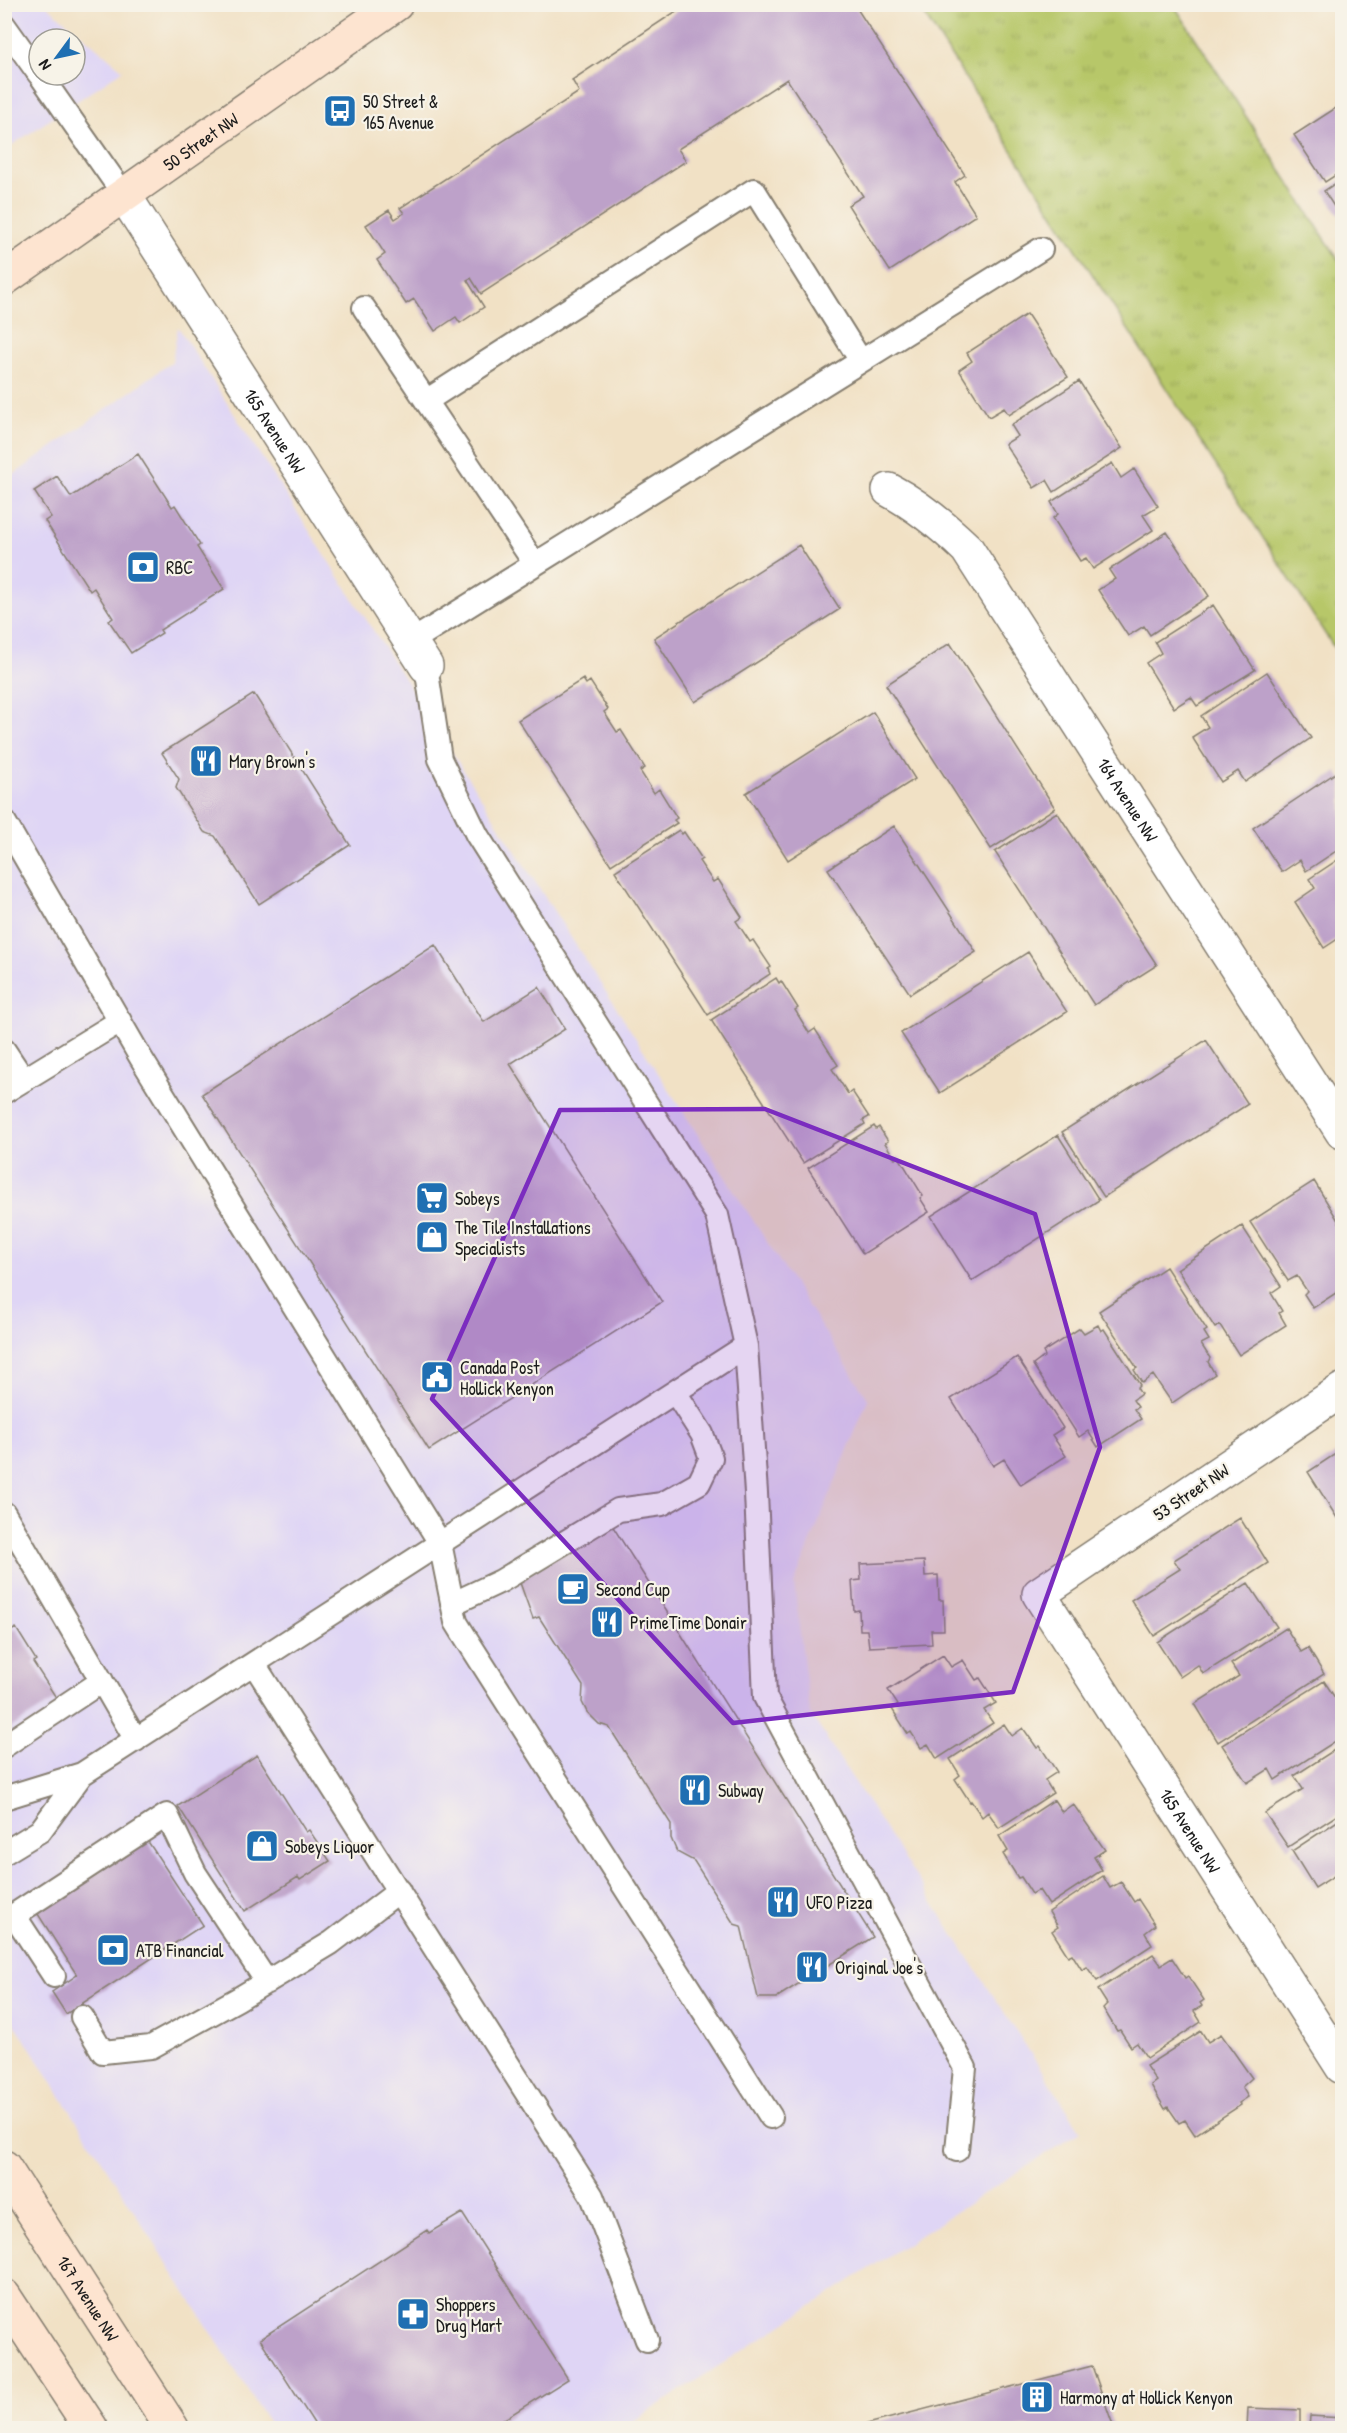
<svg xmlns="http://www.w3.org/2000/svg" width="1347" height="2433" font-family="'Patrick Hand',sans-serif">
	<style>
		.built { fill: #dfd5f5; fill-rule: evenodd }
		.park { fill: url(#park-tufts); stroke: #6a7242; stroke-width: 1.5 }
		.building { fill: #bda1c9 }
		.lines { fill: none; stroke-linecap: round; stroke-linejoin: round }
		.lane-casing { stroke: #867e70; stroke-width: 26 }
		.street-casing { stroke: #867e70; stroke-width: 36 }
		.secondary-casing { stroke: #867e70; stroke-width: 36 }
		.lane { stroke: #fff; stroke-width: 22 }
		.street { stroke: #fff; stroke-width: 33 }
		.secondary { stroke: #fde4d0; stroke-width: 33 }
		.marked { fill: #7b2cbf; fill-opacity: 0.2; stroke: #7b2cbf; stroke-width: 4.5; stroke-linejoin: round }
		.labels { text-anchor: middle; dominant-baseline: central; stroke-width: 4.5; stroke-linejoin: round; paint-order: stroke }
		.poi-label { font-size: 18px; fill: #1c1c1c; stroke: #f7f3e8; text-anchor: start }
		.street-label { font-size: 18px; fill: #1c1c1c; stroke: #f7f3e8 }
	</style>
	<defs>
		<pattern id="park-tufts" width="24" height="20" patternUnits="userSpaceOnUse" patternTransform="scale(1.5)"><rect width="24" height="20" fill="#b7c769"/><path d="M3 7l-1-3M5 7V3M7 7l1-3M15 17l-1-3M17 17v-4M19 17l1-3" fill="none" stroke="#9daa5a"/></pattern>
	</defs>
	<rect width="100%" height="100%" fill="#f7f3e8"/>
	<filter id="ink" filterUnits="userSpaceOnUse"><feTurbulence type="fractalNoise" baseFrequency=".0167" numOctaves="2"/><feDisplacementMap in="SourceGraphic" scale="12" xChannelSelector="R" yChannelSelector="G"/><feConvolveMatrix kernelMatrix="1 2 1 2 8 2 1 2 1" color-interpolation-filters="sRGB"/></filter>
	<filter id="wash" filterUnits="userSpaceOnUse"><feTurbulence type="fractalNoise" baseFrequency=".008" numOctaves="4" result="noise"/><feDisplacementMap in="SourceGraphic" scale="24" xChannelSelector="R" yChannelSelector="G"/><feGaussianBlur stdDeviation="1.35" result="paint"/><feColorMatrix in="noise" values="0 0 0 0 0 0 0 0 0 0 0 0 0 0 0 0 0 1.4 0 .05"/><feComposite in="paint" operator="in"/></filter>
	<g filter="url(#wash)">
		<rect width="100%" height="100%" fill="#f1e1c5"/>
		<path class="built" d="M5,5H46L123,70L5,150ZM39,39H75V75H39Z
			M178,327L868,1399L794,1584L810,1713L1081,2131L623,2428H272L5,2008V481L172,362Z"/>
		<path class="park" d="M918,5H1174L1342,265V660Z"/>
		<g id="blocks">
			<path class="building" d="M687,4H854L965,175L955,182L976,215L890,271L848,205L863,196L787,79L678,149L686,161L481,294L471,278L467,280L484,307L460,323L456,317L435,331L414,299L406,304L377,260L385,254L366,225L389,210L395,219L404,213L400,208L579,92L572,80Z
				M1342,104V171L1325,182L1294,135Z
				M1342,179V219L1324,191Z
				M1027,314L1068,377L1009,415L1004,408L989,417L959,370L972,361L967,353Z
				M1079,381L1122,448L1054,492L1047,480L1034,488L1005,444L1018,436L1011,425Z
				M138,454L172,507L175,505L200,545L197,547L224,589L160,630L162,633L131,653L109,621L113,618L94,588L90,591L45,521L51,517L34,491L57,476L71,497Z
				M1112,463L1121,478L1134,469L1158,506L1143,515L1153,530L1093,569L1086,558L1080,561L1053,518L1058,514L1051,502Z
				M1167,532L1209,596L1150,635L1144,626L1128,636L1098,590L1115,579L1109,570Z
				M799,545L840,609L695,702L654,638Z
				M1213,605L1255,670L1197,706L1191,697L1174,708L1146,663L1161,653L1155,642Z
				M950,643L1055,808L991,849L886,685Z
				M1267,672L1311,738L1245,782L1238,771L1221,782L1192,737L1208,727L1201,716Z
				M583,679L586,684L590,681L608,709L604,712L617,732L621,730L645,768L640,771L654,793L659,789L677,818L674,820L677,823L611,865L518,720Z
				M254,694L350,845L259,904L215,836L204,832L176,788L179,779L162,753Z
				M873,712L915,779L788,860L746,793Z
				M1337,772L1342,779V847L1306,871L1300,860L1282,872L1253,828Z
				M1057,812L1157,965L1094,1005L995,852Z
				M894,826L976,952L910,994L828,869Z
				M679,830L682,834L684,832L702,859L699,861L713,882L718,879L742,917L736,921L750,942L753,940L771,967L768,969L770,974L708,1015L615,871Z
				M1342,857V936L1324,948L1295,902L1315,888L1309,879Z
				M435,945L484,1022L539,987L565,1029L510,1064L662,1302L429,1450L202,1094Z
				M1028,952L1067,1012L940,1093L901,1033Z
				M776,978L779,983L781,981L798,1008L795,1010L809,1033L815,1029L838,1065L832,1069L848,1094L852,1091L869,1117L863,1120L865,1124L803,1163L711,1020Z
				M1206,1040L1248,1104L1104,1197L1062,1132Z
				M874,1126L876,1129L879,1127L888,1141L885,1143L895,1159L899,1157L923,1196L920,1198L929,1212L863,1254L808,1168Z
				M1058,1135L1099,1200L972,1281L931,1216Z
				M1314,1181L1342,1227V1289L1313,1308L1304,1294L1307,1291L1297,1276L1288,1281L1250,1222Z
				M1242,1226L1281,1286L1271,1293L1282,1311L1279,1313L1286,1325L1239,1355L1220,1325L1215,1328L1177,1269Z
				M1166,1267L1207,1330L1204,1332L1209,1340L1201,1344L1210,1358L1208,1362L1215,1374L1172,1403L1153,1375L1142,1383L1134,1370L1137,1368L1099,1311Z
				M1098,1325L1101,1331L1104,1329L1140,1385L1137,1388L1141,1394L1133,1400L1138,1407L1134,1409L1141,1419L1098,1447L1088,1431L1079,1437L1033,1365L1045,1356L1043,1352L1080,1328L1084,1333Z
				M1017,1357L1063,1428L1052,1435L1066,1456L1021,1485L1004,1459L993,1466L951,1399Z
				M1342,1446V1515L1337,1518L1308,1472L1340,1451L1338,1448Z
				M1240,1518L1268,1563L1154,1636L1131,1600L1180,1569L1174,1560Z
				M610,1522L873,1937L776,1998H758L741,1926L734,1924L694,1861L677,1852L671,1838V1824L609,1727L599,1724L587,1712L582,1702L583,1686L539,1617L533,1619L519,1580Z
				M924,1561L925,1576L938,1575L939,1600H943L944,1630H931L932,1644L869,1647L867,1630H860L859,1610L854,1611L852,1581L861,1580L860,1564Z
				M1248,1583L1277,1627L1203,1674L1198,1665L1180,1677L1157,1642Z
				M16,1628L36,1660L33,1662L57,1699L4,1732V1635Z
				M1286,1628L1301,1652L1308,1648L1324,1674L1218,1742L1195,1704L1239,1676L1231,1664Z
				M943,1655L951,1667L963,1660L976,1680L980,1678L996,1703L984,1710L993,1723L937,1759L928,1744L921,1748L911,1732L908,1734L892,1709L898,1705L888,1690Z
				M1324,1681L1339,1704L1337,1706L1342,1715V1737L1275,1780L1269,1769L1247,1783L1222,1745Z
				M1004,1724L1012,1736L1023,1728L1037,1748L1040,1746L1057,1772L1045,1780L1053,1793L999,1828L988,1812L982,1817L971,1801L970,1802L955,1779L960,1775L950,1759Z
				M1342,1745V1812L1288,1847L1265,1813L1303,1789L1294,1776Z
				M257,1755L306,1832L309,1830L330,1861L300,1880L298,1877L245,1911L178,1806Z
				M1054,1800L1062,1812L1073,1804L1105,1850L1094,1857L1102,1870L1049,1905L1039,1890L1032,1894L1021,1877L1018,1878L1003,1854L1008,1851L999,1836Z
				M1342,1818V1876L1340,1872L1315,1888L1292,1851Z
				M147,1840L203,1925L66,2014L52,1992L77,1975L36,1911Z
				M1103,1876L1110,1888L1121,1882L1134,1902L1138,1899L1155,1925L1145,1933L1152,1945L1097,1981L1087,1967L1082,1970L1072,1954L1068,1956L1052,1931L1058,1927L1049,1912Z
				M1153,1954L1161,1965L1172,1958L1185,1978L1188,1976L1204,2000L1200,2003L1202,2006L1194,2011L1201,2022L1147,2058L1137,2043L1131,2047L1120,2030L1117,2031L1103,2008L1107,2004L1098,1990Z
				M1201,2031L1208,2042L1221,2034L1252,2078L1242,2087L1248,2097L1239,2103L1241,2105L1195,2135L1185,2120L1179,2123L1168,2107L1165,2109L1151,2085L1156,2081L1146,2066Z
				M462,2213L568,2379L490,2428H317L260,2339L427,2230L429,2233Z
				M1092,2366L1114,2428H852Z
				M1248,2408L1300,2410V2428H1247Z
				M1310,2416L1342,2418V2428H1309Z"/>
		</g>
	</g>
	<g filter="url(#ink)">
		<use href="#blocks" fill-opacity="0" stroke="#867e70" stroke-width="1.5"/>
		<g class="lines">
			<defs>
				<path id="lane" d="M4,25L39,74
					M40,75L124,195
					M364,308L535,564
					M426,401L754,190L861,361
					M410,642L1041,249
					M426,666L440,759L477,835L717,1215L746,1346L756,1493L765,1697L965,2068L957,2150
					M4,821L141,1058L440,1543L456,1622L464,1635L771,2117
					M4,1050L24,1080
					M4,1092L120,1021
					M4,1513L136,1740
					M452,1604L501,1581L618,1510L662,1504L699,1483L711,1458L702,1434L675,1392
					M254,1664L592,2196L647,2340
					M4,1746L102,1681
					M82,1774L746,1346
					M4,1798L82,1774L40,1831L4,1853
					M54,1976L14,1915L167,1815L195,1873L267,1982
					M82,2017L103,2052L151,2047L238,1999L331,1943L399,1891"/>
				<g id="street">
					<path id="s1" d="M124,195L426,666"/>
					<path id="s2" d="M889,490C919,506 942,525 967,549L1342,1132"/>
					<path id="s3" d="M1342,1390L1039,1594L1342,2067"/>
				</g>
				<g id="secondary">
					<path id="s4" d="M4,279L396,4"/>
					<path id="s5" d="M4,2167L172,2428"/>
					<path d="M4,2296L91,2428"/>
				</g>
			</defs>
			<use href="#lane" class="lane-casing"/>
			<use href="#street" class="street-casing"/>
			<use href="#secondary" class="secondary-casing"/>
			<use href="#lane" class="lane"/>
			<use href="#street" class="street"/>
			<use href="#secondary" class="secondary"/>
		</g>
	</g>
	<path class="marked" d="M765,1109L1035,1214L1100,1447L1013,1692L733,1723L432,1399L560,1110Z"/>
	<defs>
		<symbol id="bus-square" viewBox="-11 -11 22 22"><rect x="-9" y="-9" width="18" height="18" rx="4" fill="#1f6fb2" stroke="#f7f3e8"/><path d="M-5-6H5V4H4V6H2V4H-2V6H-4V4H-5ZM-3.5-4V0h7V-4ZM-3.5 1.2v1.5H-2V1.2ZM2 1.2v1.5H3.5V1.2Z" fill="#fff"/></symbol>
		<symbol id="bank-square" viewBox="-11 -11 22 22"><rect x="-9" y="-9" width="18" height="18" rx="4" fill="#1f6fb2" stroke="#f7f3e8"/><path d="M-6-4H6V4H-6ZM0-2.3a2.3 2.3 0 1 0 0 4.6a2.3 2.3 0 1 0 0-4.6Z" fill="#fff"/></symbol>
		<symbol id="restaurant-square" viewBox="-11 -11 22 22"><rect x="-9" y="-9" width="18" height="18" rx="4" fill="#1f6fb2" stroke="#f7f3e8"/><path d="M-5-6h1v4h1v-4h1v4h1v-4h1v5L-1.5 .5V6h-2V.5L-5-1ZM5-6V6H3V1.5H1.5Q1.5-4 5-6Z" fill="#fff"/></symbol>
		<symbol id="supermarket-square" viewBox="-11 -11 22 22"><rect x="-9" y="-9" width="18" height="18" rx="4" fill="#1f6fb2" stroke="#f7f3e8"/><path d="M-6-5.5h2.5l.6 2H6L4.5 2H-2.5L-4.4-4H-6ZM-1.5 3.2a1.3 1.3 0 1 0 .1 0ZM3 3.2a1.3 1.3 0 1 0 .1 0Z" fill="#fff"/></symbol>
		<symbol id="shop-square" viewBox="-11 -11 22 22"><rect x="-9" y="-9" width="18" height="18" rx="4" fill="#1f6fb2" stroke="#f7f3e8"/><path d="M-5-2.5h2.3a2.7 3.5 0 0 1 5.4 0H5L5.5 6h-11ZM-1.5-2.5h3a1.5 2.3 0 0 0-3 0Z" fill="#fff"/></symbol>
		<symbol id="civic-square" viewBox="-11 -11 22 22"><rect x="-9" y="-9" width="18" height="18" rx="4" fill="#1f6fb2" stroke="#f7f3e8"/><path d="M-.6-6.5H3V-4.5H.6V-3L4-1V1h2V6H-6V1h2V-1L-.6-3ZM-1.2 2.5V6h2.4V2.5Z" fill="#fff"/></symbol>
		<symbol id="cafe-square" viewBox="-11 -11 22 22"><rect x="-9" y="-9" width="18" height="18" rx="4" fill="#1f6fb2" stroke="#f7f3e8"/><path d="M-5.5-4.5H6V0H3Q3 3.5 0 3.5H-2.5Q-5.5 3.5-5.5 0ZM3-3.2v2h1.7v-2ZM-6 4.5H4V6H-6Z" fill="#fff"/></symbol>
		<symbol id="pharmacy-square" viewBox="-11 -11 22 22"><rect x="-9" y="-9" width="18" height="18" rx="4" fill="#1f6fb2" stroke="#f7f3e8"/><path d="M-2-6h4v4h4v4h-4v4h-4v-4h-4v-4h4Z" fill="#fff"/></symbol>
		<symbol id="building-square" viewBox="-11 -11 22 22"><rect x="-9" y="-9" width="18" height="18" rx="4" fill="#1f6fb2" stroke="#f7f3e8"/><path d="M-4-6H4V6H1V3H-1V6H-4ZM-2.5-4.3h1.7v1.8h-1.7ZM.8-4.3h1.7v1.8H.8ZM-2.5-1h1.7V.8h-1.7ZM.8-1h1.7V.8H.8Z" fill="#fff"/></symbol>
	</defs>
	<g fill-rule="evenodd">
		<use href="#bus-square" x="321" y="92" width="38" height="38"/>
		<use href="#bank-square" x="124" y="548" width="38" height="38"/>
		<use href="#restaurant-square" x="187" y="742" width="38" height="38"/>
		<use href="#supermarket-square" x="413" y="1179" width="38" height="38"/>
		<use href="#shop-square" x="413" y="1218" width="38" height="38"/>
		<use href="#civic-square" x="418" y="1358" width="38" height="38"/>
		<use href="#cafe-square" x="554" y="1570" width="38" height="38"/>
		<use href="#restaurant-square" x="588" y="1603" width="38" height="38"/>
		<use href="#restaurant-square" x="676" y="1771" width="38" height="38"/>
		<use href="#shop-square" x="243" y="1827" width="38" height="38"/>
		<use href="#restaurant-square" x="764" y="1883" width="38" height="38"/>
		<use href="#bank-square" x="94" y="1931" width="38" height="38"/>
		<use href="#restaurant-square" x="793" y="1948" width="38" height="38"/>
		<use href="#pharmacy-square" x="394" y="2295" width="38" height="38"/>
		<use href="#building-square" x="1018" y="2378" width="38" height="38"/>
	</g>
	<g class="labels">
		<g class="poi-label">
			<text x="363" y="101">50 Street &amp;<tspan x="363" dy="21">165 Avenue</tspan></text>
			<text x="166" y="567">RBC</text>
			<text x="229" y="761">Mary Brown's</text>
			<text x="455" y="1198">Sobeys</text>
			<text x="455" y="1227">The Tile Installations<tspan x="455" dy="21">Specialists</tspan></text>
			<text x="460" y="1367">Canada Post<tspan x="460" dy="21">Hollick Kenyon</tspan></text>
			<text x="596" y="1589">Second Cup</text>
			<text x="630" y="1622">PrimeTime Donair</text>
			<text x="718" y="1790">Subway</text>
			<text x="285" y="1846">Sobeys Liquor</text>
			<text x="806" y="1902">UFO Pizza</text>
			<text x="136" y="1950">ATB Financial</text>
			<text x="835" y="1967">Original Joe's</text>
			<text x="436" y="2304">Shoppers<tspan x="436" dy="21">Drug Mart</tspan></text>
			<text x="1060" y="2397">Harmony at Hollick Kenyon</text>
		</g>
		<g class="street-label">
			<text stroke="none"><textPath href="#s4" startOffset="240">50 Street NW</textPath></text>
			<text stroke="none"><textPath href="#s1" startOffset="280">165 Avenue NW</textPath></text>
			<text stroke="none"><textPath href="#s2" startOffset="396">164 Avenue NW</textPath></text>
			<text transform="translate(1191 1492) rotate(-34)">53 Street NW</text>
			<text stroke="none"><textPath href="#s3" startOffset="646">165 Avenue NW</textPath></text>
			<text stroke="none"><textPath href="#s5" startOffset="156">167 Avenue NW</textPath></text>
		</g>
	</g>
	<rect width="1347" height="2433" fill="none" stroke="#f7f3e8" stroke-width="24"/>
	<g transform="translate(57 57) rotate(237)"><circle r="28" fill="#f7f3e8" stroke="#9f9d96" stroke-width="1.5"/>
	<path d="M0-4.5L10 22L0 15L-10 22Z" fill="#1f6fb2"/>
	<text y="-9" font-size="16" font-weight="bold" text-anchor="middle" fill="#1c1c1c">N</text>
	</g>
</svg>
